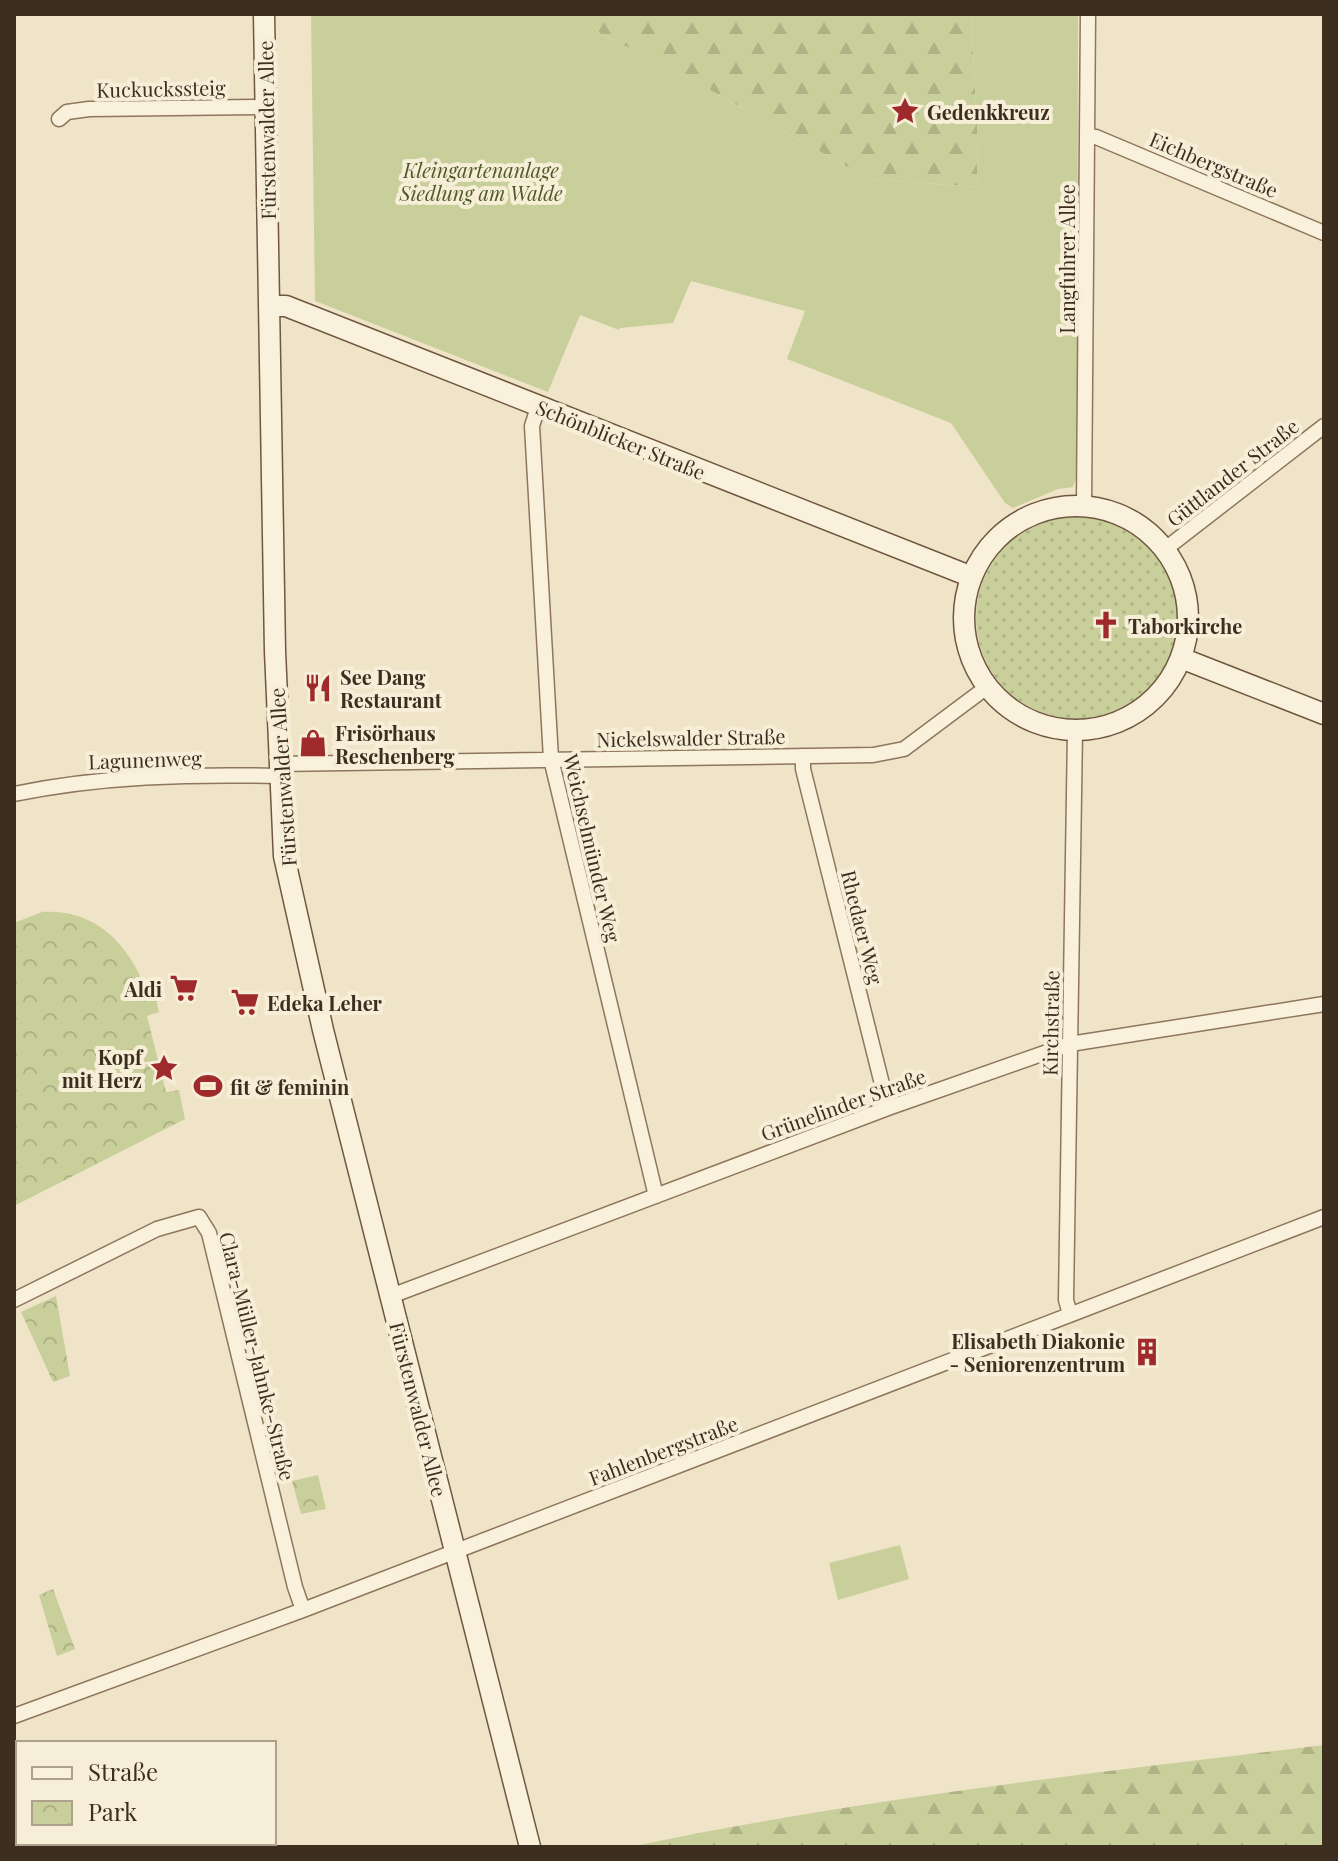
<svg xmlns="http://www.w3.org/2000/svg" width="1338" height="1861" font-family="'Playfair Display',serif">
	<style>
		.grass { fill: url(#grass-dots) }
		.forest { fill: url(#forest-firs) }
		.park { fill: url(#park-crowns) }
		.garden { fill: #c9cf9b }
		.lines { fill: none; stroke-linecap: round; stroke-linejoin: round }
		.street-casing { stroke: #8d765c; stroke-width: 17 }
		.secondary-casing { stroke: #6f573f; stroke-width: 23 }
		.street { stroke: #faf1dc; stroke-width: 14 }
		.secondary { stroke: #faf1dc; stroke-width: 20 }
		.labels { text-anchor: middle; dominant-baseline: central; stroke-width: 8; stroke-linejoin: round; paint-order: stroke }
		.street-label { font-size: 20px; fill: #3d2e20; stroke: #f7eed8 }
		.poi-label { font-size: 20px; font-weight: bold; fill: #3d2e20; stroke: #f7eed8; text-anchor: start }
		.park-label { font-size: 20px; font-style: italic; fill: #4d5a26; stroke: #f7eed8 }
	</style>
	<defs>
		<pattern id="grass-dots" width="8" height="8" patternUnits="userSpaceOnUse" patternTransform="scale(2)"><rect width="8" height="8" fill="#c9cf9b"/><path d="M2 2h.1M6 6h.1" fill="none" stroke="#aeb285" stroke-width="1.8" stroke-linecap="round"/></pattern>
		<pattern id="forest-firs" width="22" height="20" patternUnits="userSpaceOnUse" patternTransform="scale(2)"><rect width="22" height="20" fill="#c9cf9b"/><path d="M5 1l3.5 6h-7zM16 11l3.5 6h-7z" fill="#aeb285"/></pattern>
		<pattern id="park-crowns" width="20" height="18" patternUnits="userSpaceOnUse" patternTransform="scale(2)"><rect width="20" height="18" fill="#c9cf9b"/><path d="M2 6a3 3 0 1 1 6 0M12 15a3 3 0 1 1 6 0" fill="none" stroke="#aeb285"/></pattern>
	</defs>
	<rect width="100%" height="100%" fill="#f0e4c8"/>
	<path class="grass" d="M976 618a101 101 0 1 1 202 0a101 101 0 1 1-202 0Z"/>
	<path class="forest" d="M585,14H971L978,139L977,187L869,179L683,75L601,34L587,20Z
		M1324,1745V1847H629C858,1799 1092,1773 1324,1745Z"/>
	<path class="park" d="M42,912C91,909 123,938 142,980L152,981L159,1012L147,1016L166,1092L179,1090L185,1119L14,1206V923Z
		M56,1296L70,1376L53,1382L21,1312Z
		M318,1475L326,1509L301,1514L292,1481Z
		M53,1589L75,1649L57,1656L39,1595Z"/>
	<path class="garden" d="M311,14H585L587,20L601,34L683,75L869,179L977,187L978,139L971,14H1078L1077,475L1073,487L1058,489L1013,508L1005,503L951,423L787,359L805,311L691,281L673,323L620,328L619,330L580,315L548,392L315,301Z
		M900,1545L909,1579L838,1600L829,1563Z"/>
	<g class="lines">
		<defs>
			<path id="street" d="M59,119L67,112L89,109L266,107
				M1087,136L1096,137L1324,233
				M538,407L532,426L551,759L656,1196
				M1084,505L1088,14
				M1164,550L1324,426
				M803,756V769L888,1108
				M278,764L873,755L904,749L987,687
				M14,794C101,776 190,774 279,776
				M391,1296L888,1108L1070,1044L1324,1004
				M14,1300L157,1229L199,1217L209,1233L295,1587L303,1610
				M1070,1314L1066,1300L1075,731
				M14,1716L303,1610L1324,1217"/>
			<path id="secondary" d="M264,14L275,651L284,856L323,1030L530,1847
				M269,306H286L972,577
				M964 618a112 112 0 1 1 224 0a112 112 0 1 1-224 0Z
				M1181,658L1324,714"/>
		</defs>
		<use href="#street" class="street-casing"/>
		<use href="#secondary" class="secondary-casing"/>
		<use href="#street" class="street"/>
		<use href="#secondary" class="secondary"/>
	</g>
	<defs>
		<symbol id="sight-bare" viewBox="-9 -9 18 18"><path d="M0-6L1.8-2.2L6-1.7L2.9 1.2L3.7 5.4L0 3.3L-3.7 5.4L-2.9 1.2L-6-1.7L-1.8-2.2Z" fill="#9e2a2b" stroke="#f7eed8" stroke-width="2.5" paint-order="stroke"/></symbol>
		<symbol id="church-bare" viewBox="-9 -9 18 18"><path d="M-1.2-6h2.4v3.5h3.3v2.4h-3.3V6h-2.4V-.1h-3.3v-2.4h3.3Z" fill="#9e2a2b" stroke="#f7eed8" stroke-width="2.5" paint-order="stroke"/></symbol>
		<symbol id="restaurant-bare" viewBox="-9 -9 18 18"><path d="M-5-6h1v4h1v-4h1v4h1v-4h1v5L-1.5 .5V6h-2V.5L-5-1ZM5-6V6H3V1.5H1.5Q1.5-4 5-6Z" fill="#9e2a2b" stroke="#f7eed8" stroke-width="2.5" paint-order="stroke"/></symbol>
		<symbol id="shop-bare" viewBox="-9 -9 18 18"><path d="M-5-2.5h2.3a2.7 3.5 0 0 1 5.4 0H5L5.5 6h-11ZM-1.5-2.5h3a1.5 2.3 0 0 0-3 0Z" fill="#9e2a2b" stroke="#f7eed8" stroke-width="2.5" paint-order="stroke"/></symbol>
		<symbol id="supermarket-bare" viewBox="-9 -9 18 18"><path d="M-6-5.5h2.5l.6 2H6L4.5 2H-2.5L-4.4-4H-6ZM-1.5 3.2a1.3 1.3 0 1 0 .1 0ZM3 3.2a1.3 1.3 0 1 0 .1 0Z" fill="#9e2a2b" stroke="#f7eed8" stroke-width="2.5" paint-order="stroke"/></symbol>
		<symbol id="stadium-bare" viewBox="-9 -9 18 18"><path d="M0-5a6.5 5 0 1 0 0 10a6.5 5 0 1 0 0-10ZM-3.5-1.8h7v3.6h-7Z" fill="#9e2a2b" stroke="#f7eed8" stroke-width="2.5" paint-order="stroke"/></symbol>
		<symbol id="building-bare" viewBox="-9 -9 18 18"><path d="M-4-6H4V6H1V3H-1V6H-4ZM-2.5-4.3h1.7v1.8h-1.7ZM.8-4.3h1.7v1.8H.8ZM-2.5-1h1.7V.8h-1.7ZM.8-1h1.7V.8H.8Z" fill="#9e2a2b" stroke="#f7eed8" stroke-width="2.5" paint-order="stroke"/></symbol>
	</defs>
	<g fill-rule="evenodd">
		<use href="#sight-bare" x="885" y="91" width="40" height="40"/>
		<use href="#church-bare" x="1086" y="605" width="40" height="40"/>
		<use href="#restaurant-bare" x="298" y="668" width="40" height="40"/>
		<use href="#shop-bare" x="293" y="723" width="40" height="40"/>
		<use href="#supermarket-bare" x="164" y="968" width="40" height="40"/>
		<use href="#supermarket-bare" x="225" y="982" width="40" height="40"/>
		<use href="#sight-bare" x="144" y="1048" width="40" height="40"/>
		<use href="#stadium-bare" x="188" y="1066" width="40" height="40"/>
		<use href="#building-bare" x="1127" y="1332" width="40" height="40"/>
	</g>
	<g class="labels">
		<g class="street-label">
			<text transform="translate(161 88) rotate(-1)">Kuckuckssteig</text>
			<text transform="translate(266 130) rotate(-91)">Fürstenwalder Allee</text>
			<text transform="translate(1214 164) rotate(23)">Eichbergstraße</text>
			<text transform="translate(1066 259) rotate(-90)">Langfuhrer Allee</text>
			<text transform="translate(621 439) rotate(22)">Schönblicker Straße</text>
			<text transform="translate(1232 472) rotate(-38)">Güttlander Straße</text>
			<text transform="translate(691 737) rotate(-1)">Nickelswalder Straße</text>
			<text transform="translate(145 759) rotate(-2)">Lagunenweg</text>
			<text transform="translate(282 777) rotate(-94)">Fürstenwalder Allee</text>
			<text transform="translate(593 848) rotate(77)">Weichselmünder Weg</text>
			<text transform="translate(863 927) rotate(76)">Rhedaer Weg</text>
			<text transform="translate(1050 1023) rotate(-89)">Kirchstraße</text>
			<text transform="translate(843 1104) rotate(-20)">Grünelinder Straße</text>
			<text transform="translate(258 1356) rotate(76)">Clara-Müller-Jahnke-Straße</text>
			<text transform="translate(419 1409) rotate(76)">Fürstenwalder Allee</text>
			<text transform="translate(663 1450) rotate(-21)">Fahlenbergstraße</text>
		</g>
		<g class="poi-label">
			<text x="927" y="111">Gedenkkreuz</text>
			<text x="1128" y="625">Taborkirche</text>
			<text x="340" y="676">See Dang<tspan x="340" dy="23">Restaurant</tspan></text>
			<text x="335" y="732">Frisörhaus<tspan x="335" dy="23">Reschenberg</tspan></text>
			<text x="162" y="988" text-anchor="end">Aldi</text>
			<text x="267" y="1002">Edeka Leher</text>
			<text x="142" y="1056" text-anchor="end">Kopf<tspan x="142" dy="23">mit Herz</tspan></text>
			<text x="230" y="1086">fit &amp; feminin</text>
			<text x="1125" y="1340" text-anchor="end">Elisabeth Diakonie<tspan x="1125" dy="23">- Seniorenzentrum</tspan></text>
		</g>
		<g class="park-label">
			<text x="481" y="169">Kleingartenanlage<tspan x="481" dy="23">Siedlung am Walde</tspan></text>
		</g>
	</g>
	<rect width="1338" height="1861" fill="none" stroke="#3d2e20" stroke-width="32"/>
	<rect x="16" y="1741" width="260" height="104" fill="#f7eed8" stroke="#ada18e" stroke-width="2"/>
	<rect x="32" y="1767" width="40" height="12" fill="#faf1dc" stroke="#ada18e" stroke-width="2"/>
	<text x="88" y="1781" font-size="24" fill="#3d2e20">Straße</text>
	<rect x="32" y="1801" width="40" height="24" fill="url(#park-crowns)" stroke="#ada18e" stroke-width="2"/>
	<text x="88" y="1821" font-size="24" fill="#3d2e20">Park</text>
</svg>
